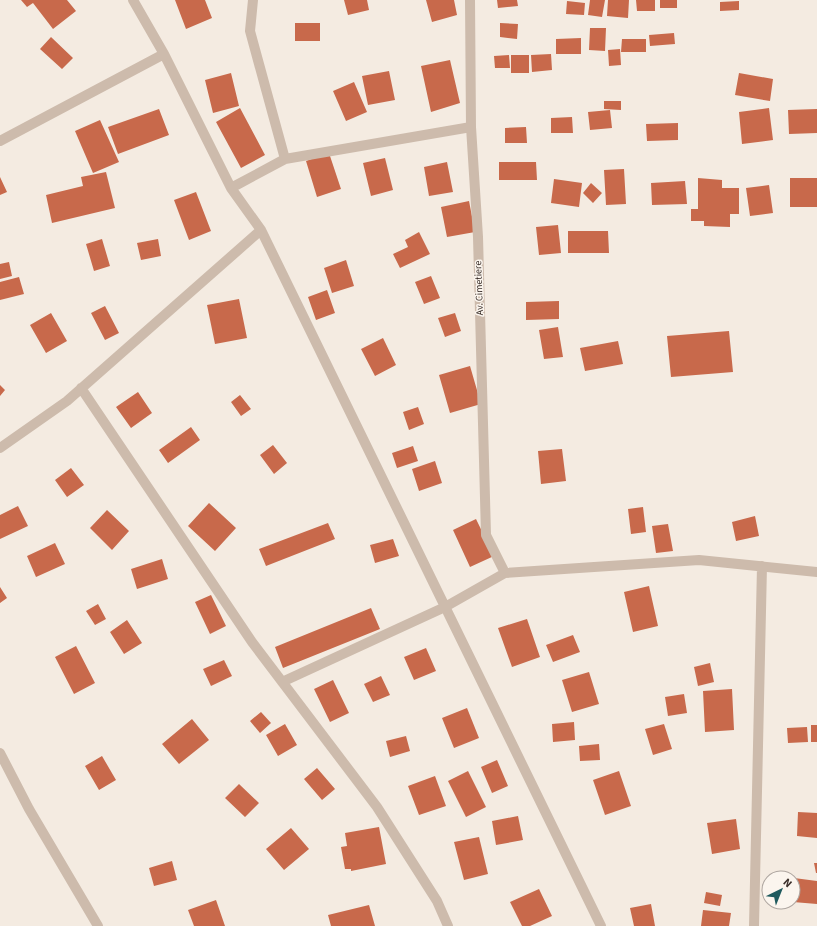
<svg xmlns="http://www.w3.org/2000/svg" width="817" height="926" font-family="'Source Sans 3',sans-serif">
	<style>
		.building { fill: #c8694b }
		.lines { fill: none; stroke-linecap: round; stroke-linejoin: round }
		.street { stroke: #cdbbac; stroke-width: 10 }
		.labels { text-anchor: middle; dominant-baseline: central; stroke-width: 3; stroke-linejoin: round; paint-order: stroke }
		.street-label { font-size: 10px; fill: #3b302b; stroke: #fbf5ee }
	</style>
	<rect width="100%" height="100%" fill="#f4ebe1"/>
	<path class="building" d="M21,0H67L76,11L53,29L33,3L27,7Z
		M175,0H205L212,18L186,29Z
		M344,0H367L369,10L348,15Z
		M426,0H454L457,15L432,22Z
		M497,0H517L518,6L498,8Z
		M590,0H605L602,17L588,15Z
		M608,0H629L628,18L607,16Z
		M636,0H655V11H637Z
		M660,0H677V8H660Z
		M567,1L585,3L584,15L566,14Z
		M739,1V10L720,11V2Z
		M295,23H320V41H295Z
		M500,23L518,24L517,39L500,37Z
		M590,28H606L605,51L589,50Z
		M674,33L675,44L650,46L649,35Z
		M51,37L73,58L62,69L40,49Z
		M581,38V54H556V39Z
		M622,39H646V52H621Z
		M620,49L621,65L609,66L608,50Z
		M551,54L552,70L532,72L531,55Z
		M509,55L510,68H495L494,56Z
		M511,55H529V73H511Z
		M450,60L460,103L431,112L421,66Z
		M389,71L395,100L368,105L362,76Z
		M231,73L239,106L213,113L205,80Z
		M739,73L773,79L770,101L735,95Z
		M354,82L367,112L346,121L333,91Z
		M604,101H621V110L604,109Z
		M240,108L265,155L241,168L216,122Z
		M769,108L773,140L742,144L739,112Z
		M159,109L169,135L118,154L108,127Z
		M817,109V133L789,134L788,110Z
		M610,110L612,128L590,130L588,112Z
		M572,117L573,133H551V118Z
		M100,120L119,162L93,173L75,131Z
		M678,123V140L647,141L646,124Z
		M526,127L527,143H505V128Z
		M329,153L341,189L317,197L306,161Z
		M385,158L393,190L371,196L363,163Z
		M447,162L453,192L429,196L424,167Z
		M499,162H536L537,180H499Z
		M624,169L626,204L606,205L604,170Z
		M106,172L115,208L52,223L46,195L83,186L81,177Z
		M0,177L7,192L0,195Z
		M698,178L722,180V188H739V214H730V227L704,226V221H691V209H698Z
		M790,178H817V207H790Z
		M554,179L582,183L579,207L551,203Z
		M685,181L687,204L652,205L651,183Z
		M591,183L602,193L593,203L583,193Z
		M769,185L773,213L750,216L746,188Z
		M196,192L211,231L189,240L174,200Z
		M469,201L475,232L447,237L441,207Z
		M558,225L561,253L539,255L536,227Z
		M568,231H608L609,253H568Z
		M419,232L430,254L400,268L393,254L408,247L405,240Z
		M102,239L110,266L94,271L86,244Z
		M158,239L161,256L141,260L137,243Z
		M346,260L354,286L332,293L324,268Z
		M9,262L12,276L0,279V264Z
		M431,276L440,298L424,304L415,282Z
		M19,277L24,294L0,300V282Z
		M327,290L335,313L316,320L308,297Z
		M239,299L247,338L215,344L207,305Z
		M559,301V319L526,320V302Z
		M105,306L119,333L105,340L91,313Z
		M51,313L67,341L46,353L30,325Z
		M455,313L461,331L445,337L438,318Z
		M558,327L563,357L544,359L539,330Z
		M729,331L733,372L671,377L667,336Z
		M383,338L396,365L375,376L361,349Z
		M618,341L623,364L585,371L580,348Z
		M470,366L481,404L450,413L439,375Z
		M0,385L5,390L0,396Z
		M138,392L152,413L131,428L116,407Z
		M240,395L251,409L241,416L231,402Z
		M418,407L424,424L409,430L403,412Z
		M191,427L200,440L168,463L159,450Z
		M273,445L287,463L274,474L260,455Z
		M413,446L418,461L397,468L392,453Z
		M562,449L566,481L541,484L538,451Z
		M435,461L442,483L419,491L412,469Z
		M71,468L84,485L67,497L55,480Z
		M209,503L236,528L215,551L188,526Z
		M18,506L28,526L0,539V515Z
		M643,507L646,532L631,534L628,509Z
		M107,510L129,531L112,550L90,528Z
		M755,516L759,536L736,541L732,522Z
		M476,519L494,556L470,567L453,530Z
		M328,523L335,539L266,566L259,549Z
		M668,524L673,551L656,553L652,526Z
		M393,539L399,556L375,563L370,545Z
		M55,543L65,564L36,577L27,556Z
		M162,559L168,579L137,589L131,569Z
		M649,586L658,626L633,632L624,592Z
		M0,587L7,598L0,603Z
		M211,595L226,626L210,634L195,602Z
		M98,604L106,619L95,625L86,611Z
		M371,608L380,629L283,668L275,647Z
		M527,619L540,657L512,667L498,628Z
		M127,620L142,643L124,654L110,632Z
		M573,635L580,652L553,662L546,645Z
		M76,646L95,683L74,694L55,657Z
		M426,648L436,671L414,680L404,657Z
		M224,660L232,676L211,686L203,669Z
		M710,663L714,682L698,686L694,667Z
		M589,672L599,704L572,712L562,680Z
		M381,676L390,695L373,702L364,684Z
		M333,680L349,713L330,722L314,689Z
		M732,689L734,730L705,732L703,691Z
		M684,694L687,713L668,716L665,697Z
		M467,708L479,738L454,748L442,718Z
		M261,712L271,723L260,733L250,721Z
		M192,719L209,740L179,764L162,744Z
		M574,722L575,740L553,742L552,724Z
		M285,724L297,745L278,756L266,735Z
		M664,724L672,749L653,755L645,729Z
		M811,725H817V742H811Z
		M807,727L808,742L788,743L787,728Z
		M406,736L410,751L390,757L386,741Z
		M599,744L600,760L580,761L579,746Z
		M102,756L116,780L99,790L85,766Z
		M497,760L508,786L492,793L481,767Z
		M317,768L335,789L322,800L304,779Z
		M468,771L486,807L466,817L448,781Z
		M619,771L631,806L605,815L593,780Z
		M435,776L446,806L419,815L408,786Z
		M239,784L259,803L245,817L225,798Z
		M798,812L817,813V838L797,836Z
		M518,816L523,840L496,845L492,821Z
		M736,819L740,849L712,854L707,823Z
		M379,827L386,864L351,871V869H345L341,847L347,846L345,833Z
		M291,828L309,849L284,870L266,849Z
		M479,837L488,874L464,880L454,842Z
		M172,861L177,880L154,886L149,868Z
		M814,863H817V873H816Z
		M794,878L817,881V904L793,902Z
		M539,889L552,916L530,926H522L510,902Z
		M706,892L722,895L720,906L704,903Z
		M216,900L225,926H194L188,910Z
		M651,904L655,926H634L630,908Z
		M369,905L375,926H331L328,915Z
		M703,910L731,913L729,926H701Z"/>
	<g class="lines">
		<path class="street" d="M133,0L164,54L231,188L261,230L601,926
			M253,0L250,31L285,159
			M470,0L471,127L478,237L486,535L505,573
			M0,141L164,54
			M231,188L285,159L471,127
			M81,388L252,642L377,807L437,901L448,926
			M0,448L67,401L261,230
			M282,682L445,607L505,573L699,560L817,572
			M0,753L29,809L98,926
			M754,926L762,566"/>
	</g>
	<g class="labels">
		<g class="street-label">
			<text transform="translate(479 288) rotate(-92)">Av. Cimetiere</text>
		</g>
	</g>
	<g transform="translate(781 890) rotate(43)"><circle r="19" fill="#fbf5ee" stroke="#aea6a0"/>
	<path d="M0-3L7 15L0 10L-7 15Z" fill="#1f5a5e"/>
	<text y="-6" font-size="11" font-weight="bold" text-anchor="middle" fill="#3b302b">N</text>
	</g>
</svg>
